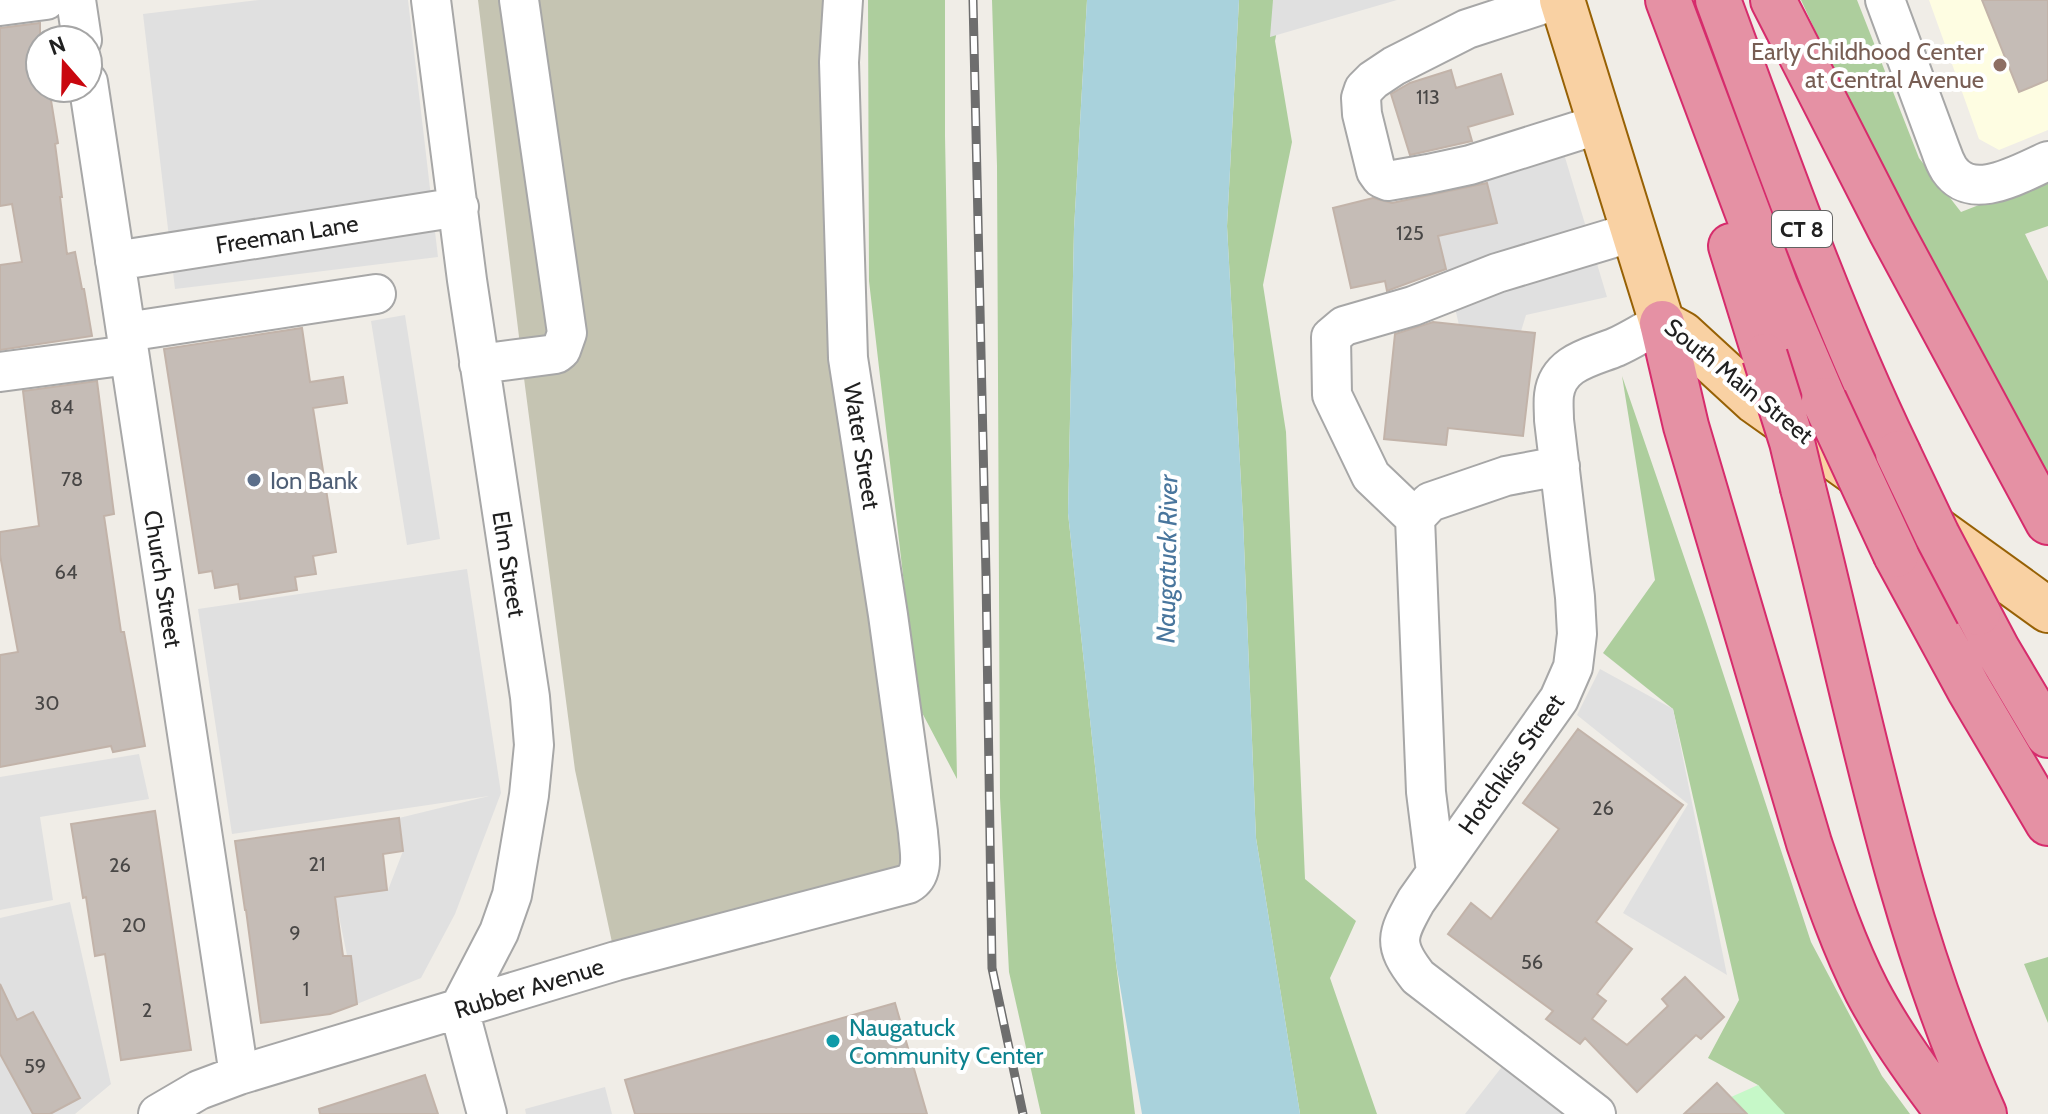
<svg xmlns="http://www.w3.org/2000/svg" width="2048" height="1114" font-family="Cabin,sans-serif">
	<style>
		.education { fill: #fefde2 }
		.construction { fill: #c5c4b2 }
		.forest { fill: #adce9d }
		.park { fill: #c6f8c8 }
		.parking { fill: #e0e0e0 }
		.water { fill: #a9d2dc }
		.building { fill: #c5bcb6; stroke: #c2b3a9; stroke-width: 2 }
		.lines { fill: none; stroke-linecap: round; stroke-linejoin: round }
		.minor-casing { stroke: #a7a7a7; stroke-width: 42 }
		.major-casing { stroke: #976105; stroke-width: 48 }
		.highway-casing { stroke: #d62c6c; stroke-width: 48 }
		.minor { stroke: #fff; stroke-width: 38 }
		.major { stroke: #f9d1a3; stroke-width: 44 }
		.highway { stroke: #e591a4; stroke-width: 44 }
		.rail-casing { stroke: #6e6e6e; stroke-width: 9 }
		.rail { stroke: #fff; stroke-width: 6; stroke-dasharray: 18; stroke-linecap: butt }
		.highway-bridge-casing { stroke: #d62c6c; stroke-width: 48; stroke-linecap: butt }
		.highway-bridge { stroke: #e591a4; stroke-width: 44 }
		.education-dot { fill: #8d6e63; stroke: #fff; stroke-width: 3 }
		.service-dot { fill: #5c6f8a; stroke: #fff; stroke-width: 3 }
		.culture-dot { fill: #0f9aa8; stroke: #fff; stroke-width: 3 }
		.labels { text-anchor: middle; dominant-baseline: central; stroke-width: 8; stroke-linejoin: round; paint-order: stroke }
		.number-label { font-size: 20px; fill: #494746 }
		.shield { fill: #fff; stroke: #636363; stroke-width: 2 }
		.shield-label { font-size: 22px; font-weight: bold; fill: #202020 }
		.education-label { font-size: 24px; fill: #785e54; stroke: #fff; text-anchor: end }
		.street-label { font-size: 24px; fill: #202020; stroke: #fff }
		.service-label { font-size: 24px; fill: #4e5e75; stroke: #fff; text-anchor: start }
		.culture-label { font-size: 24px; fill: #0d838f; stroke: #fff; text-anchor: start }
		.water-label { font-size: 26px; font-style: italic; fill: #49769d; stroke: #fff }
	</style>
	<rect width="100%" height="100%" fill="#f0ede7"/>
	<path class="education" d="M1929,0H2048V130L1999,150L1979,139Z"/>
	<path class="construction" d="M478,0H839L834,129L918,891L616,961L575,770L525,386Z"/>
	<path class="forest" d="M868,0H945V136L957,779L918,705L869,281Z
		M992,0H1087L1074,229L1068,513L1116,963L1135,1114H1041L1009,972L1000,798L997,166Z
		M1239,0H1283L1275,41L1292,142L1263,285L1286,432L1305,879L1356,921L1330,978L1377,1114H1300L1256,838L1243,519L1227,226Z
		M1801,0H1857L1919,158L1961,212L2048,178V226L2025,234L2048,281V476L1962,324L1854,114Z
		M1622,376L1705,618L1811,942L1882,1076L1910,1114H1780L1758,1085L1708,1058L1739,1000L1673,709L1603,653L1655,580Z
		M2048,957V1023L2024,964Z"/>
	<path class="park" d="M1758,1085L1785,1114H1693Z"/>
	<path class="parking" d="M259,0H408L438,257L175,289L143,14Z
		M1273,0H1397L1270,37Z
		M1564,154L1607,297L1526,315L1521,331L1459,325L1438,236L1496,223L1485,173Z
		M405,315L440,539L407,545L371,321Z
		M467,569L501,793L455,914L421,978L357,1004L335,897L388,890L403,851L399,818L489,796L232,834L198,609Z
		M1600,669L1673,709L1727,975L1623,913L1688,804L1577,715Z
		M139,754L149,799L40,817L53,900L0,910V777Z
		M70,902L111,1084L75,1114H0V918Z
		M1508,1059L1584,1114H1465Z
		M605,1087L612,1114H526L525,1109Z"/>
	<path class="water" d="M1087,0H1239L1227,226L1243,519L1256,838L1300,1114H1142L1116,963L1068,513L1074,229Z"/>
	<path class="building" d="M1982,0H2048V80L2019,92Z
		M40,23V88H49L58,143L55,144L62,197H60L67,254L75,252L82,289H84L92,336L0,350V265L22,262L12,204L0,206V28Z
		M1451,70L1456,88L1501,74L1513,114L1468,127L1472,141L1410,155L1391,94L1410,83Z
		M1487,183L1497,223L1438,236L1446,269L1387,291L1385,281L1351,288L1333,208L1373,198L1392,203Z
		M1433,322L1535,333L1523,436L1448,428L1446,445L1384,439L1395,334Z
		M302,328L310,382L343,377L347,403L313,408L336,552L313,556L316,574L295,577L297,590L240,599L238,584L215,588L212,571L199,573L164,349Z
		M97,381L114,514L104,516L121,632H124L145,746L113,752L111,746L0,767V655L18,652L0,555V532L39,526L23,391Z
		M1578,729L1683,805L1596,922L1632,949L1597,994L1606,1001L1592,1019L1627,1045L1668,1006L1662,999L1685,977L1724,1017L1701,1039L1696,1035L1637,1092L1585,1038L1580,1044L1546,1019L1553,1011L1448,934L1471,903L1491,919L1559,829L1523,803Z
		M155,811L191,1050L121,1060L105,954L95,956L86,897L83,898L71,824Z
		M399,818L403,851L383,854L387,890L335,897L343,956H351L357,1004L330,1014L261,1023L246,910H245L235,841Z
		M0,984L17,1020L33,1012L80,1098L50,1114H33L0,1054Z
		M895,1003L927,1114H635L625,1080Z
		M425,1075L438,1114H320L319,1109Z
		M1717,1083L1747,1114H1684Z"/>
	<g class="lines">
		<defs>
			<path id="minor" d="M76,0L82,40
				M431,0L467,280L530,697L534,745L529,795L512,895L499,932L459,1009L487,1114
				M1556,0L1467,29L1394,66L1373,80L1364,89L1361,98L1362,114L1376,171L1381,178L1388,181L1428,174L1470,165L1600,124
				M1885,0L1941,151C1943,157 1946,164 1949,169C1972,203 2020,173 2048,161
				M0,6L46,0
				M88,82L239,1075
				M115,261L459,207
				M126,332L376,294
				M479,364L556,354L561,350L567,333L519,0
				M0,372L129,355
				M1415,518L1371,476L1332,395L1331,337L1344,326L1413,306L1497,273L1633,232
				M1436,872L1426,792L1415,518L1430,502L1506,476L1560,466
				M158,1114L199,1090L239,1075L616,961L908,884C926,874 919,850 918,832L888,615L848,358L839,62L843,0
				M1596,1114L1418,977C1392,944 1397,935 1416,901L1559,699L1573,667L1577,634L1575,597L1554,420C1554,412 1553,403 1554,395C1558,362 1592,357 1616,347C1632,340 1646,330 1662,323"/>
			<path id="major" d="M1562,0L1662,323L1682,334L1755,401L1870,483
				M1923,520L2048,610"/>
			<path id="highway" d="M1668,0L1776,288L1824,400
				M1718,0C1774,152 1828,307 1898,453
				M1773,0L1891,231L2048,522
				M1731,246L1765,356
				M1662,323L1686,426L1809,843C1826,893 1843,944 1867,991C1890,1035 1919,1075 1949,1114
				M1803,488C1857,698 1894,915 1984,1114
				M1896,555L1969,689L2048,823
				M1978,613L1997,649L2048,735"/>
		</defs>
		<use href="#minor" class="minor-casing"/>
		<use href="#major" class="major-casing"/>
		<use href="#highway" class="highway-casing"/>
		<use href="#minor" class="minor"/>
		<use href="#major" class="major"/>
		<use href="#highway" class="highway"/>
		<defs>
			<path id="rail" d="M973,0L986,575L992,968L1023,1114"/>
		</defs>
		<use href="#rail" class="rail-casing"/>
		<use href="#rail" class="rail"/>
		<defs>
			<path id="highway-bridge" d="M1765,356L1792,442L1803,488
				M1824,400L1896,555
				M1898,453L1937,535L1978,613"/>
		</defs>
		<use href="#highway-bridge" class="highway-bridge-casing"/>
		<use href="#highway-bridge" class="highway-bridge"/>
	</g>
	<circle class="education-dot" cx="2000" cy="65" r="8"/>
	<circle class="service-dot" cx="254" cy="480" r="8"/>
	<circle class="culture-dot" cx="833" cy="1041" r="8"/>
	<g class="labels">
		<g class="number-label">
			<text x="1428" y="97">113</text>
			<text x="1410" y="233">125</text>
			<text x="62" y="407">84</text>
			<text x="72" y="479">78</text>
			<text x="66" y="572">64</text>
			<text x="47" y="703">30</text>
			<text x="1603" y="808">26</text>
			<text x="317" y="864">21</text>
			<text x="120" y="865">26</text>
			<text x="134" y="925">20</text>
			<text x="295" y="933">9</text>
			<text x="1532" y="962">56</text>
			<text x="306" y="989">1</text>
			<text x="147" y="1010">2</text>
			<text x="35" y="1066">59</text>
		</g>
		<rect class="shield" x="1772" y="211" width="60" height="36" rx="6"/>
		<g class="shield-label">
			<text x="1802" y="229">CT 8</text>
		</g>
		<g class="education-label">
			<text x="1984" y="51">Early Childhood Center<tspan x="1984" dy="28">at Central Avenue</tspan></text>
		</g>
		<g class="street-label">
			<text transform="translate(287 234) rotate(-9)">Freeman Lane</text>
			<text transform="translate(1739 381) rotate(39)">South Main Street</text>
			<text transform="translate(862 446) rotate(81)">Water Street</text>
			<text transform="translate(509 564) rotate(81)">Elm Street</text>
			<text transform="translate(163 579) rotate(81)">Church Street</text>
			<text transform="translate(1511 764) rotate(-55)">Hotchkiss Street</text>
			<text transform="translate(529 988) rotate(-17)">Rubber Avenue</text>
		</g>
		<g class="service-label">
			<text x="270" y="480">Ion Bank</text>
		</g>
		<g class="culture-label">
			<text x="849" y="1027">Naugatuck<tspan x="849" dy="28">Community Center</tspan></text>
		</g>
		<g class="water-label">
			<text transform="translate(1167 559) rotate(-89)">Naugatuck River</text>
		</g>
	</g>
	<g transform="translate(64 64) rotate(340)"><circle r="38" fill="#ffffff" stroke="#a6a6a6" stroke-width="2"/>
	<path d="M0-6L14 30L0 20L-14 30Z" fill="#c9060e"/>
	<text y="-12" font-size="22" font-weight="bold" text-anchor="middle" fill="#202020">N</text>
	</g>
</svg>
